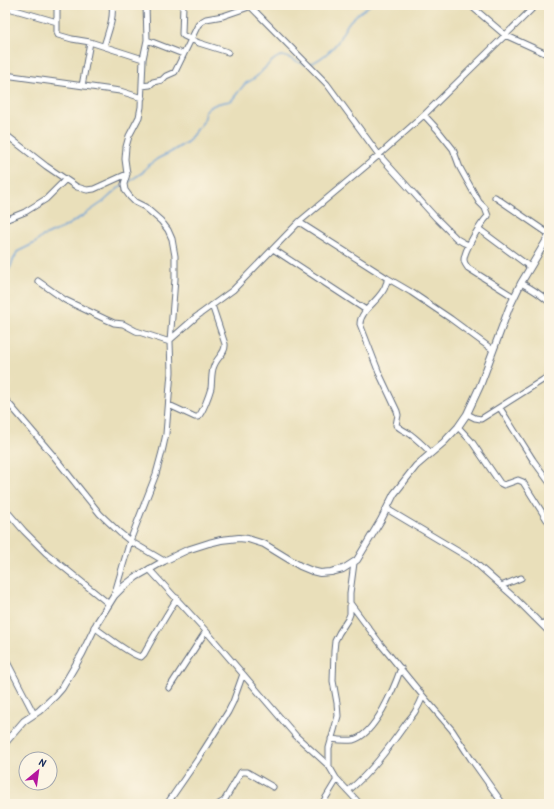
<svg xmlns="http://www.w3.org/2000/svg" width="554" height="809" font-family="'Patrick Hand',sans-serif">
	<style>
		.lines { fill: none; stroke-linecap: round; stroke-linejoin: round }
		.stream { stroke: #6aa0d7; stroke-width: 1.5 }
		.minor-casing { stroke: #636d7e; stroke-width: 7 }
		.tertiary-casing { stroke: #636d7e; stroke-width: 8 }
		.minor { stroke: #fff; stroke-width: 5 }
		.tertiary { stroke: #fff; stroke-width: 6 }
	</style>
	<rect width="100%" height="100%" fill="#fcf5e5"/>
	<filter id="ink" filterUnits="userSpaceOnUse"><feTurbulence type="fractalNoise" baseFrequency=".025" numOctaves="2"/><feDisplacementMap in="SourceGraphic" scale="8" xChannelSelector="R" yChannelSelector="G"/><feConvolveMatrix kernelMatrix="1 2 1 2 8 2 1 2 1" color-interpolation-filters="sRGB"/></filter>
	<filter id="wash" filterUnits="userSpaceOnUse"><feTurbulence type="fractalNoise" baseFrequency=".012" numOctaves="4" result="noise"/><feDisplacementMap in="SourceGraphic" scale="16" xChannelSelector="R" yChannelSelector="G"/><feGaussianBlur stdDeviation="0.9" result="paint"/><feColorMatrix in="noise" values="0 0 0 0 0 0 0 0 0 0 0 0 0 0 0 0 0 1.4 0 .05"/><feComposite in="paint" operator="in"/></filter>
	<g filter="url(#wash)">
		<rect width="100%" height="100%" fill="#e9dfba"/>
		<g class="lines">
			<path class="stream" d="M309,64C319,61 331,51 337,43C341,36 345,27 350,21C355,15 363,10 370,5
				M126,183L129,182L137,176L142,173L148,166L157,159L171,152L187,142L203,122L205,117V111C212,104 220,103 230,101L232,100C236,95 241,88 246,83C250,81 254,79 257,76C263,71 273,57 281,56C289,56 297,63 305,64
				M5,279L7,273L11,266L13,260L15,257L17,252L35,243L43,236L47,235L58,230L63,228L84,215L103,202L122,185"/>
		</g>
	</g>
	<g filter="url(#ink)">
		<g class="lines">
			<defs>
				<path id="minor" d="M57,5V32L58,35L72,39L90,42L143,59
					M183,5L182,34L184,36L199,43L228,52
					M470,5L505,35L549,55
					M250,6L327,84L379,155L436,218L457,239L464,243L469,245
					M5,7L57,22
					M147,40L183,54
					M104,46C108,32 114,19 112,5
					M5,75L120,91L142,98
					M82,86L90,42
					M142,86L150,85L153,82L162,80L166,76L175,72L198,25L201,22L206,19L223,16L249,7L250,5
					M424,115L437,129L453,149L460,168L479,202L485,208L488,216C481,223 464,250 464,260C464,263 466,265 468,268L514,297
					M5,134L46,166L77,187L87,190L94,189L127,174
					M495,197L549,234
					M5,220L25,212L46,199L65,180
					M299,222L387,278L411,292L451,319L493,350
					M479,229L530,267
					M273,249L366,310
					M387,278C387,279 387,283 386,284C383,299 360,309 360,324L379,373L397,411L398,415L396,425C400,429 405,431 410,434C418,440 424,446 430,452
					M38,281L65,300L105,319L114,323L123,324L136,331L170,342
					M521,283C531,288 540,294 549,302
					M171,339L196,317L233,290L299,222L379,155L424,115L536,5
					M5,399L52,454L100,514L120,533L130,541L164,561
					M169,405L195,417H198C203,412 209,395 211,388C212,381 211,372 214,366C217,357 226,353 225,344L212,305
					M500,408L533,460L549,482
					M467,414L475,418L481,419L549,376
					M458,427L472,442L500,483L504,485L518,480L523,482L547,520
					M5,509L24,531L46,553L109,604
					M387,509L471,559L515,598L549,632
					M149,569L206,631L296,736L329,766L336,778V781L322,804
					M501,586L521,578
					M114,596L130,541L156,474L162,452L166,434L171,372L170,342L175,279V256L172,239L168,230L161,221L145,207L135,202L130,197L125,190L124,184L127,174L125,159L126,147L129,136L139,117L141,107L143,59L147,40L146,5
					M350,603L382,646L423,696L452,730L471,759L503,804
					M542,625L549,618
					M94,627C104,634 130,655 141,657L144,654L154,636L177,598
					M5,658L34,714
					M169,688L206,631
					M331,739C338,740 346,741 353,740C375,735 394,688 401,668
					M329,766V748L338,716L337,703L333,681L334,651L335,641L339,633L348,619L350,614V593L354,563
					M336,778L360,804
					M348,791C371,772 388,749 405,725C408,720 413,716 416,710C419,706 421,701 423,696
					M170,801L176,804
					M167,804L198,759L228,712L233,702L243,674
					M219,804L224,801L241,772H247L273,787"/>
				<path id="tertiary" d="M5,743L24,721L39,711L55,696L62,688L82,654L97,623L114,596L123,587L136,577L164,561L187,550L209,543L221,540L239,538L248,539L264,544L300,566L312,571L320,573L331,572L343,569L357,560L381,520L394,494L416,466L444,442L458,427L467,414L480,386L509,308L521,283L549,236"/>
			</defs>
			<use href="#minor" class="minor-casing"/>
			<use href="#tertiary" class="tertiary-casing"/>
			<use href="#minor" class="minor"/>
			<use href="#tertiary" class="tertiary"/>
		</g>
	</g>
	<rect width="554" height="809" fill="none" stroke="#fcf5e5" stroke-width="20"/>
	<g transform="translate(38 771) rotate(29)"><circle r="19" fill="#fcf5e5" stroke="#a2a6af"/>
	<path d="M0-3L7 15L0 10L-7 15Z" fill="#b5179e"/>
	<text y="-6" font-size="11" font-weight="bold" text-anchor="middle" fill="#1b2f5e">N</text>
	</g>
</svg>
